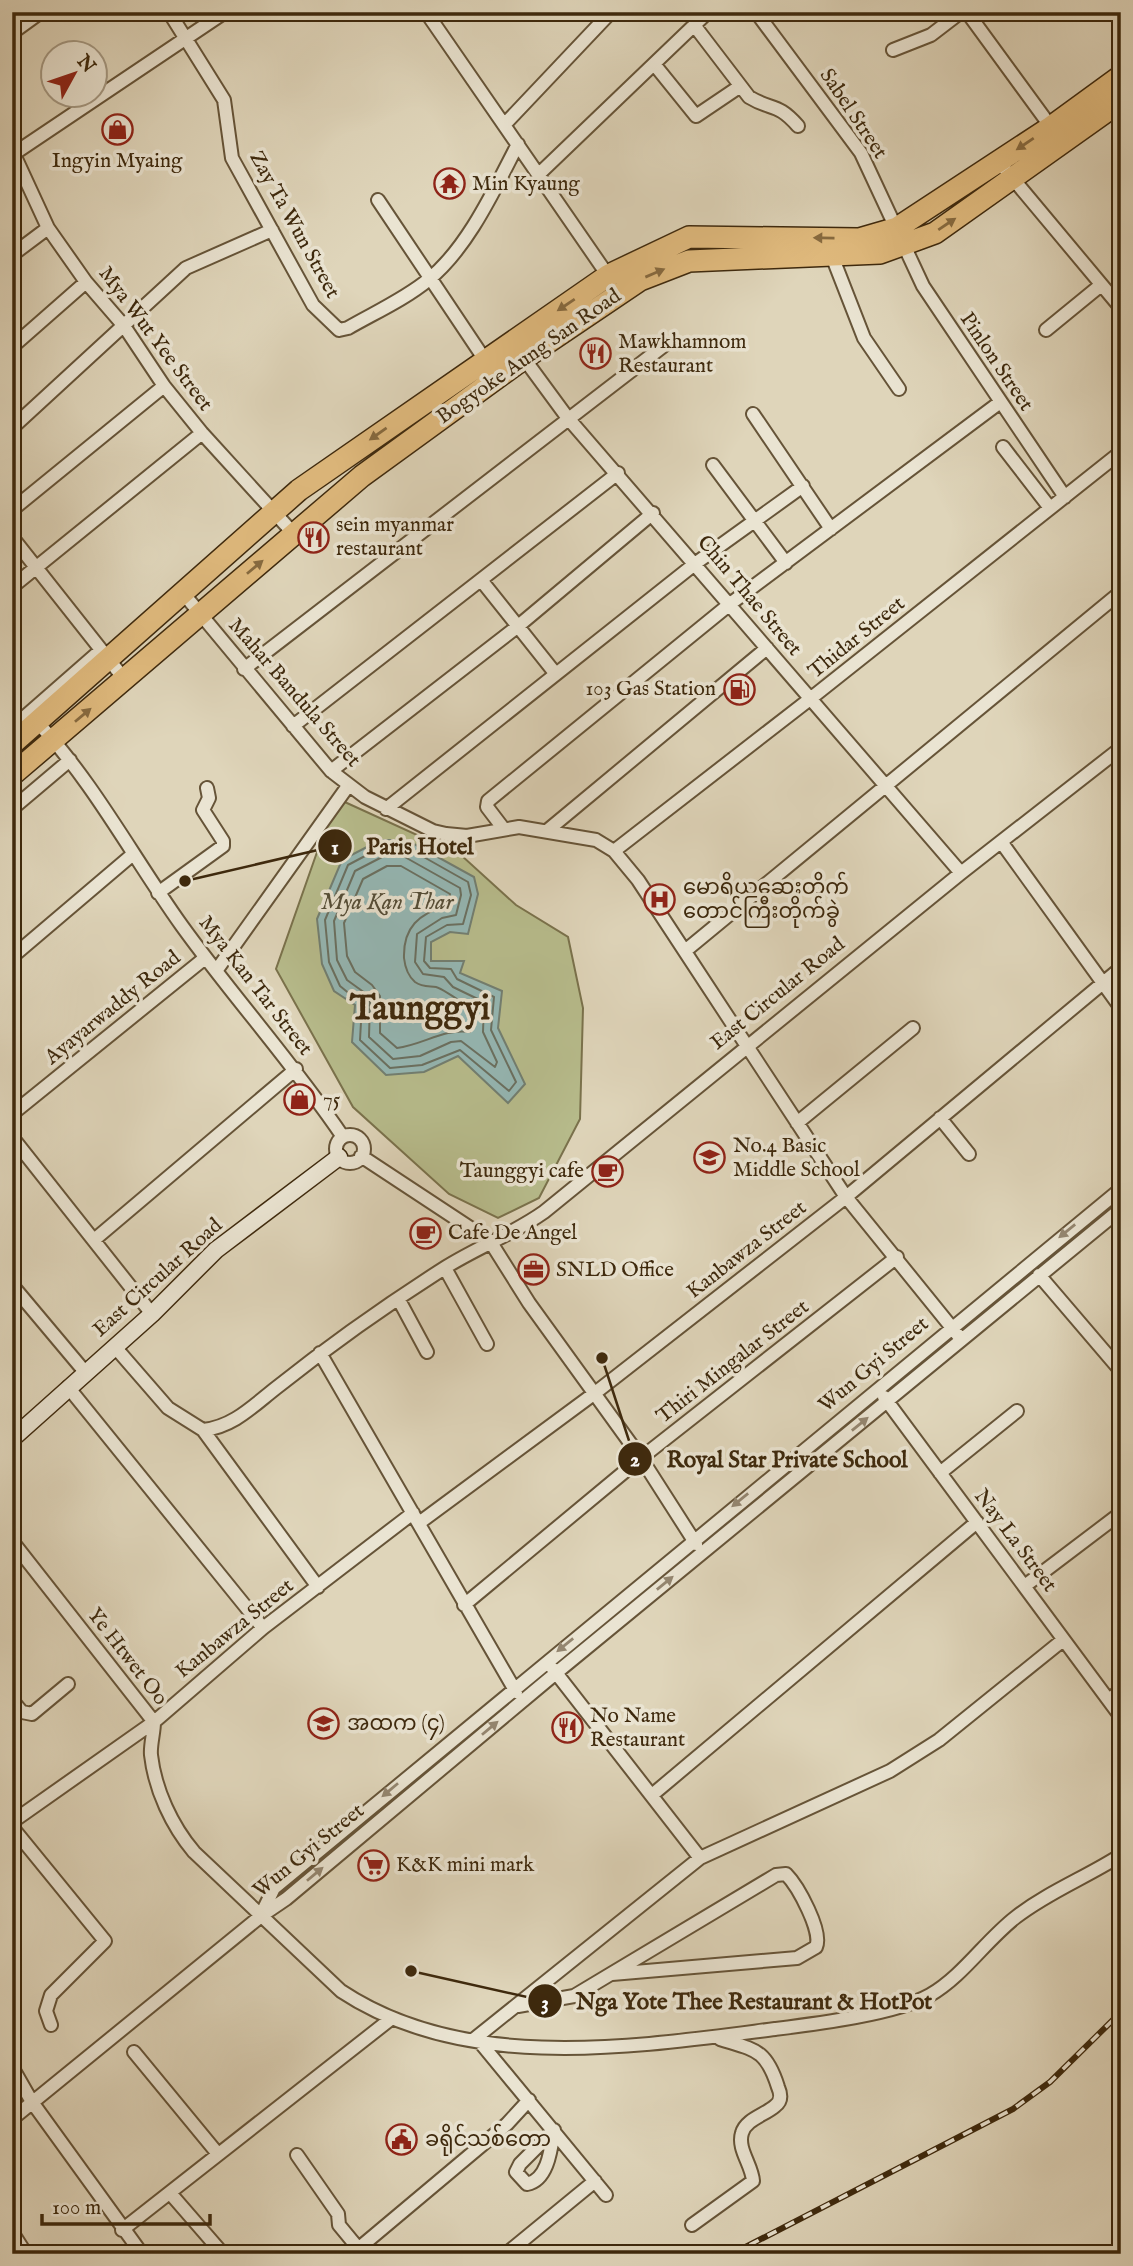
<svg xmlns="http://www.w3.org/2000/svg" width="1133" height="2266" font-family="'IM FELL English','Noto Sans Myanmar',serif">
	<style>
		.green { fill: #b7bc8c; stroke: #7a724c; stroke-width: 2 }
		.water { fill: #95b8b5; stroke: #727f72; stroke-width: 2 }
		.lines { fill: none; stroke-linecap: round; stroke-linejoin: round }
		.shore { stroke: #6a7061; stroke-width: 2 }
		.street-casing { stroke: #665438; stroke-width: 16 }
		.secondary-casing { stroke: #3e290d; stroke-width: 19 }
		.highway-casing { stroke: #3e290d; stroke-width: 24 }
		.street { stroke: #eae4d2; stroke-width: 12 }
		.secondary { stroke: #eae4d2; stroke-width: 16 }
		.highway { stroke: #e0ba7d; stroke-width: 21 }
		.rail-casing { stroke: #3e290d; stroke-width: 6 }
		.rail { stroke: #eae4d2; stroke-width: 3.5; stroke-dasharray: 10; stroke-linecap: butt }
		.oneway { fill: #876a3f }
		.oneway2 { fill: #948670 }
		.labels { text-anchor: middle; dominant-baseline: central; stroke-width: 7; stroke-linejoin: round; paint-order: stroke }
		.street-label { font-size: 21px; fill: #3e290d; stroke: #eae4d2 }
		.poi-label { font-size: 21px; fill: #3e290d; stroke: #eae4d2; text-anchor: start }
		.water-label { font-size: 23px; font-style: italic; fill: #544d37; stroke: #eae4d2 }
		.town-label { font-size: 35px; font-weight: bold; fill: #3e290d; stroke: #eae4d2 }
		.leader { fill: none; stroke: #3e290d; stroke-width: 2.5 }
		.callout-dot { fill: #3e290d; stroke: #eae4d2; stroke-width: 2.5 }
		.mark-label { font-size: 21px; text-anchor: middle; font-weight: bold; fill: #fff }
		.callout-label { font-size: 23px; text-anchor: middle; font-weight: bold; fill: #3e290d; stroke: #eae4d2; stroke-width: 7; stroke-linejoin: round; paint-order: stroke }
	</style>
	<rect width="100%" height="100%" fill="#dfd5ba"/>
	<filter id="stains"><feTurbulence type="fractalNoise" baseFrequency=".00286" numOctaves="4"/><feColorMatrix values="0 0 0 0 .2 0 0 0 0 .09 0 0 0 0 .02 0 0 0 .5 -.17"/></filter>
	<radialGradient id="worn" r=".72"><stop offset=".6" stop-color="#630" stop-opacity="0"/><stop offset="1" stop-color="#630" stop-opacity=".3"/></radialGradient>
	<path class="green" d="M336,798L461,855L516,905L568,937L583,1008L580,1119L539,1198L498,1218L449,1194L353,1107L276,969Z"/>
	<path class="water" d="M380,840H407L474,877L478,894L468,934L450,932L431,942V961H464L460,973L502,991L498,1028L525,1084L508,1103L458,1056L424,1072L386,1075L352,1042L355,1005L334,991L322,964L317,919L342,860Z"/>
	<g class="lines">
		<path class="shore" d="M382,847H406L468,882L471,895L463,924L447,925L426,937L424,961L430,968L451,969L457,979L494,997L491,1030L516,1082L509,1091L460,1050L422,1065L390,1068L360,1040L362,1004L340,986L329,962L325,920L348,865Z
			M384,856H403L460,888L461,895L456,915L442,918L417,934L415,962L423,974L444,977L453,987L484,1002L483,1032L497,1062L495,1067L461,1041L451,1042L420,1056L393,1059L369,1037L370,1002L365,993L347,980L337,960L334,921L355,871Z
			M387,866H401L450,894L447,905C419,914 403,927 404,958C405,967 408,976 415,982C422,987 428,986 436,987C444,989 463,1004 473,1009L470,1032C444,1028 423,1045 397,1048L380,1033V996L372,985L355,972L347,956L344,923L363,879Z"/>
		<defs>
			<path id="street" d="M169,12L224,100L232,158L313,305L339,330L348,328C374,313 405,299 428,280C468,248 495,188 518,144
				M426,12L611,280
				M756,12L861,153L923,286L1065,497
				M967,12L1051,127
				M694,25L749,97C772,111 777,102 798,126
				M12,33L41,12
				M893,50L931,35L961,12
				M654,64L696,116L739,87
				M504,125L611,12
				M12,150L48,228L86,282L124,326L164,386L202,433L294,534
				M12,155L225,12
				M999,162L1121,308
				M539,174L708,12
				M378,200L485,360
				M12,255L48,228
				M832,256L864,338L899,389
				M1046,330L1101,285
				M12,347L86,282
				M520,353L567,417L961,873
				M753,414L831,529
				M12,428L186,268L272,230
				M1003,447L1050,508
				M713,465L786,563
				M12,510L164,386
				M12,537L125,680
				M481,580L555,673
				M12,587L202,433
				M183,593L331,771L365,797L433,831L446,834L467,836L519,827L596,840L614,851L638,880L846,1197L961,1339
				M244,669L666,344
				M38,723C94,783 134,859 182,926C234,998 293,1063 343,1137
				M293,726L618,473
				M12,728L101,650
				M331,771L517,627L653,513
				M12,809L70,760
				M386,809L696,563L803,486
				M503,828L487,807L488,801L730,604L999,403
				M548,830L767,648
				M1002,843L1121,1008
				M614,851L810,699L1121,452
				M158,893L223,846V841L203,810L209,798L207,788
				M685,951L1121,592
				M12,957L132,855
				M216,971L348,786
				M12,1114L205,958
				M940,1118L969,1154
				M797,1123L913,1028
				M336 1149a14 14 0 1 1 28 0a14 14 0 1 1-28 0Z
				M12,1137L152,1314
				M361,1156L490,1241L529,1303L641,1458L696,1544
				M94,1240L296,1069
				M445,1268L487,1344
				M1039,1275L1121,1371
				M12,1285L85,1372
				M399,1300L427,1352
				M115,1347L168,1408L203,1430L318,1587
				M320,1353L516,1692
				M68,1387L263,1628
				M884,1397L1121,1717
				M203,1430C233,1427 253,1406 276,1388C330,1345 388,1304 446,1267C478,1247 513,1234 544,1212L961,873L1121,748
				M940,1473L1017,1411
				M419,1523L595,1393L846,1197L1121,968
				M12,1541L154,1722C154,1733 150,1745 151,1755C155,1790 172,1826 194,1852L341,1991C466,2074 635,2047 775,2029C815,2024 896,2014 930,1995C963,1976 986,1940 1016,1917C1048,1892 1087,1877 1121,1855
				M1026,1585L1121,1513
				M464,1605L641,1458L897,1257
				M553,1669L700,1858
				M12,1700L22,1712L32,1714L68,1684
				M1109,1700L1121,1690
				M652,1795L977,1522
				M12,1822L154,1722L263,1628L413,1513
				M12,1827L105,1941L51,1995L46,2011L51,2025
				M261,1915L274,1888L1121,1189
				M518,2006L574,1996L776,1875L786,1874C798,1886 823,1932 816,1947L797,1958L612,1974
				M473,2040L700,1858L890,1771L939,1740L1063,1640
				M479,2041L606,2195
				M134,2052L218,2154
				M12,2067L32,2102L142,2254
				M12,2119L261,1916L286,1899L556,1673L1121,1209
				M554,2130C551,2149 548,2180 527,2184L516,2172L520,2164Z
				M297,2155L338,2214L339,2225L358,2248
				M170,2193L223,2254
				M692,2225L753,2181C752,2165 737,2149 742,2133C746,2119 765,2115 775,2106C782,2101 781,2094 778,2087C766,2049 755,2050 720,2039
				M122,2230L392,2018
				M12,2232L26,2254
				M352,2254L507,2124L529,2100
				M506,2254L595,2181"/>
			<path id="secondary" d="M12,1439L152,1314L216,1250L339,1157"/>
			<path id="highway" d="M12,744L299,490L609,275L689,237L859,239L897,228L1051,127L1121,76
				M12,775L362,476L523,359L640,280L689,261L880,253L935,233L1121,101"/>
		</defs>
		<use href="#street" class="street-casing"/>
		<use href="#secondary" class="secondary-casing"/>
		<use href="#highway" class="highway-casing"/>
		<use href="#street" class="street"/>
		<use href="#secondary" class="secondary"/>
		<use href="#highway" class="highway"/>
		<defs>
			<path id="rail" d="M732,2254L1013,2109L1050,2082L1121,2012"/>
		</defs>
		<use href="#rail" class="rail-casing"/>
		<use href="#rail" class="rail"/>
	</g>
	<defs><path id="oneway-solid" d="M-6-.8H1V-3.2L6.5 0L1 3.2V.8H-6Z" transform="scale(1.75)"/></defs>
	<g class="oneway">
		<use href="#oneway-solid" transform="translate(1025 144) rotate(146)"/>
		<use href="#oneway-solid" transform="translate(947 224) rotate(-34)"/>
		<use href="#oneway-solid" transform="translate(824 238) rotate(-179)"/>
		<use href="#oneway-solid" transform="translate(655 273) rotate(-23)"/>
		<use href="#oneway-solid" transform="translate(566 305) rotate(146)"/>
		<use href="#oneway-solid" transform="translate(378 434) rotate(145)"/>
		<use href="#oneway-solid" transform="translate(255 567) rotate(-40)"/>
		<use href="#oneway-solid" transform="translate(83 715) rotate(-40)"/>
	</g>
	<g class="oneway2">
		<use href="#oneway-solid" transform="translate(1067 1231) rotate(141)"/>
		<use href="#oneway-solid" transform="translate(860 1424) rotate(-39)"/>
		<use href="#oneway-solid" transform="translate(740 1500) rotate(141)"/>
		<use href="#oneway-solid" transform="translate(665 1583) rotate(-39)"/>
		<use href="#oneway-solid" transform="translate(565 1645) rotate(141)"/>
		<use href="#oneway-solid" transform="translate(490 1728) rotate(-40)"/>
		<use href="#oneway-solid" transform="translate(390 1790) rotate(140)"/>
		<use href="#oneway-solid" transform="translate(315 1874) rotate(-40)"/>
	</g>
	<defs>
		<symbol id="shop-ring" viewBox="-11 -11 22 22"><circle r="9.5" fill="#eae4d2" stroke="#8f2418" stroke-width="1.5"/><path d="M-5-2.5h2.3a2.7 3.5 0 0 1 5.4 0H5L5.5 6h-11ZM-1.5-2.5h3a1.5 2.3 0 0 0-3 0Z" fill="#8f2418"/></symbol>
		<symbol id="temple-ring" viewBox="-11 -11 22 22"><circle r="9.5" fill="#eae4d2" stroke="#8f2418" stroke-width="1.5"/><path d="M0-6L5-2H3V0L6.5 2.5H4V6H1.5V3h-3V6H-4V2.5H-6.5L-3 0V-2H-5Z" fill="#8f2418"/></symbol>
		<symbol id="restaurant-ring" viewBox="-11 -11 22 22"><circle r="9.5" fill="#eae4d2" stroke="#8f2418" stroke-width="1.5"/><path d="M-5-6h1v4h1v-4h1v4h1v-4h1v5L-1.5 .5V6h-2V.5L-5-1ZM5-6V6H3V1.5H1.5Q1.5-4 5-6Z" fill="#8f2418"/></symbol>
		<symbol id="fuel-ring" viewBox="-11 -11 22 22"><circle r="9.5" fill="#eae4d2" stroke="#8f2418" stroke-width="1.5"/><path d="M-5.5-6h7V0h2V4h1.3V-2.5L3-4.5l.8-.8L6-3V5H2.5V1h-1V6h-7ZM-4.2-4.7v3.2H.2V-4.7Z" fill="#8f2418"/></symbol>
		<symbol id="hospital-ring" viewBox="-11 -11 22 22"><circle r="9.5" fill="#eae4d2" stroke="#8f2418" stroke-width="1.5"/><path d="M-5-5h3v3.5h4V-5h3V5h-3V1.5h-4V5h-3Z" fill="#8f2418"/></symbol>
		<symbol id="school-ring" viewBox="-11 -11 22 22"><circle r="9.5" fill="#eae4d2" stroke="#8f2418" stroke-width="1.5"/><path d="M0-5L7-2L0 1L-7-2ZM-4 1L0 2.5L4 1V4Q0 6-4 4Z" fill="#8f2418"/></symbol>
		<symbol id="cafe-ring" viewBox="-11 -11 22 22"><circle r="9.5" fill="#eae4d2" stroke="#8f2418" stroke-width="1.5"/><path d="M-5.5-4.5H6V0H3Q3 3.5 0 3.5H-2.5Q-5.5 3.5-5.5 0ZM3-3.2v2h1.7v-2ZM-6 4.5H4V6H-6Z" fill="#8f2418"/></symbol>
		<symbol id="office-ring" viewBox="-11 -11 22 22"><circle r="9.5" fill="#eae4d2" stroke="#8f2418" stroke-width="1.5"/><path d="M-6-3h4V-5.5h4V-3h4V5H-6ZM-1-4.5V-3h2v-1.5ZM-6 0V1H6V0Z" fill="#8f2418"/></symbol>
		<symbol id="supermarket-ring" viewBox="-11 -11 22 22"><circle r="9.5" fill="#eae4d2" stroke="#8f2418" stroke-width="1.5"/><path d="M-6-5.5h2.5l.6 2H6L4.5 2H-2.5L-4.4-4H-6ZM-1.5 3.2a1.3 1.3 0 1 0 .1 0ZM3 3.2a1.3 1.3 0 1 0 .1 0Z" fill="#8f2418"/></symbol>
		<symbol id="civic-ring" viewBox="-11 -11 22 22"><circle r="9.5" fill="#eae4d2" stroke="#8f2418" stroke-width="1.5"/><path d="M-.6-6.5H3V-4.5H.6V-3L4-1V1h2V6H-6V1h2V-1L-.6-3ZM-1.2 2.5V6h2.4V2.5Z" fill="#8f2418"/></symbol>
	</defs>
	<g fill-rule="evenodd">
		<use href="#shop-ring" x="100" y="112" width="35" height="35"/>
		<use href="#temple-ring" x="432" y="166" width="35" height="35"/>
		<use href="#restaurant-ring" x="578" y="336" width="35" height="35"/>
		<use href="#restaurant-ring" x="296" y="520" width="35" height="35"/>
		<use href="#fuel-ring" x="722" y="672" width="35" height="35"/>
		<use href="#hospital-ring" x="642" y="882" width="35" height="35"/>
		<use href="#shop-ring" x="282" y="1082" width="35" height="35"/>
		<use href="#school-ring" x="692" y="1140" width="35" height="35"/>
		<use href="#cafe-ring" x="590" y="1154" width="35" height="35"/>
		<use href="#cafe-ring" x="408" y="1216" width="35" height="35"/>
		<use href="#office-ring" x="516" y="1252" width="35" height="35"/>
		<use href="#school-ring" x="306" y="1706" width="35" height="35"/>
		<use href="#restaurant-ring" x="550" y="1710" width="35" height="35"/>
		<use href="#supermarket-ring" x="356" y="1848" width="35" height="35"/>
		<use href="#civic-ring" x="384" y="2122" width="35" height="35"/>
	</g>
	<g class="labels">
		<g class="street-label">
			<text transform="translate(853 114) rotate(56)">Sabel Street</text>
			<text transform="translate(294 225) rotate(61)">Zay Ta Wun Street</text>
			<text transform="translate(155 339) rotate(53)">Mya Wut Yee Street</text>
			<text transform="translate(529 357) rotate(-35)">Bogyoke Aung San Road</text>
			<text transform="translate(996 362) rotate(56)">Pinlon Street</text>
			<text transform="translate(749 596) rotate(50)">Chin Thae Street</text>
			<text transform="translate(857 638) rotate(-39)">Thidar Street</text>
			<text transform="translate(294 693) rotate(49)">Mahar Bandula Street</text>
			<text transform="translate(255 986) rotate(52)">Mya Kan Tar Street</text>
			<text transform="translate(778 994) rotate(-39)">East Circular Road</text>
			<text transform="translate(113 1008) rotate(-39)">Ayayarwaddy Road</text>
			<text transform="translate(747 1250) rotate(-38)">Kanbawza Street</text>
			<text transform="translate(158 1278) rotate(-42)">East Circular Road</text>
			<text transform="translate(733 1362) rotate(-38)">Thiri Mingalar Street</text>
			<text transform="translate(874 1365) rotate(-40)">Wun Gyi Street</text>
			<text transform="translate(1015 1541) rotate(53)">Nay La Street</text>
			<text transform="translate(235 1629) rotate(-39)">Kanbawza Street</text>
			<text transform="translate(127 1657) rotate(52)">Ye Htwet Oo</text>
			<text transform="translate(309 1851) rotate(-39)">Wun Gyi Street</text>
		</g>
		<g class="poi-label">
			<text x="117" y="161" text-anchor="middle">Ingyin Myaing</text>
			<text x="472" y="184">Min Kyaung</text>
			<text x="618" y="342">Mawkhamnom<tspan x="618" dy="24">Restaurant</tspan></text>
			<text x="336" y="525">sein myanmar<tspan x="336" dy="24">restaurant</tspan></text>
			<text x="716" y="689" text-anchor="end">103 Gas Station</text>
			<text x="683" y="888">မောရိယဆေးတိုက်<tspan x="683" dy="24">တောင်ကြီးတိုက်ခွဲ</tspan></text>
			<text x="323" y="1100">75</text>
			<text x="733" y="1146">No.4 Basic<tspan x="733" dy="24">Middle School</tspan></text>
			<text x="584" y="1171" text-anchor="end">Taunggyi cafe</text>
			<text x="448" y="1233">Cafe De Angel</text>
			<text x="556" y="1270">SNLD Office</text>
			<text x="590" y="1716">No Name<tspan x="590" dy="24">Restaurant</tspan></text>
			<text x="347" y="1724">အထက (၄)</text>
			<text x="396" y="1865">K&amp;K mini mark</text>
			<text x="425" y="2140">ခရိုင်သစ်တော</text>
		</g>
		<g class="water-label">
			<text x="387" y="902">Mya Kan Thar</text>
		</g>
		<g class="town-label">
			<text x="420" y="1009">Taunggyi</text>
		</g>
	</g>
	<path class="leader" d="M185 881L335 846M602 1358L635 1459M411 1971L545 2001"/>
	<g class="callout-dot">
		<circle cx="185" cy="881" r="7"/>
		<circle cx="602" cy="1358" r="7"/>
		<circle cx="411" cy="1971" r="7"/>
		<circle cx="335" cy="846" r="18"/>
		<circle cx="635" cy="1459" r="18"/>
		<circle cx="545" cy="2001" r="18"/>
	</g>
	<g class="mark-label">
		<text x="335" y="854">1</text>
		<text x="635" y="1466">2</text>
		<text x="545" y="2009">3</text>
	</g>
	<g class="callout-label">
		<text x="420" y="854">Paris Hotel</text>
		<text x="787" y="1467">Royal Star Private School</text>
		<text x="754" y="2009">Nga Yote Thee Restaurant &amp; HotPot</text>
	</g>
	<rect width="1133" height="2266" fill="none" stroke="#dfd5ba" stroke-width="42"/>
	<rect x="14" y="14" width="1105" height="2238" fill="none" stroke="#3e290d" stroke-width="3.5"/>
	<rect x="21" y="21" width="1091" height="2224" fill="none" stroke="#3e290d" stroke-width="2"/>
	<g transform="translate(74 74) rotate(50)"><circle r="33" fill="#eae4d2" stroke="#a59983" stroke-width="2"/>
	<path d="M0-5L12 26L0 18L-12 26Z" fill="#8f2418"/>
	<text y="-10" font-size="19" font-weight="bold" text-anchor="middle" fill="#3e290d">N</text>
	</g>
	<path d="M42 2214v10h168v-10" fill="none" stroke="#3e290d" stroke-width="3.5"/>
	<text x="52" y="2214" font-size="21" fill="#3e290d" stroke="#eae4d2" stroke-width="5" paint-order="stroke">100 m</text>
	<rect width="100%" height="100%" filter="url(#stains)"/>
	<rect width="100%" height="100%" fill="url(#worn)"/>
</svg>
